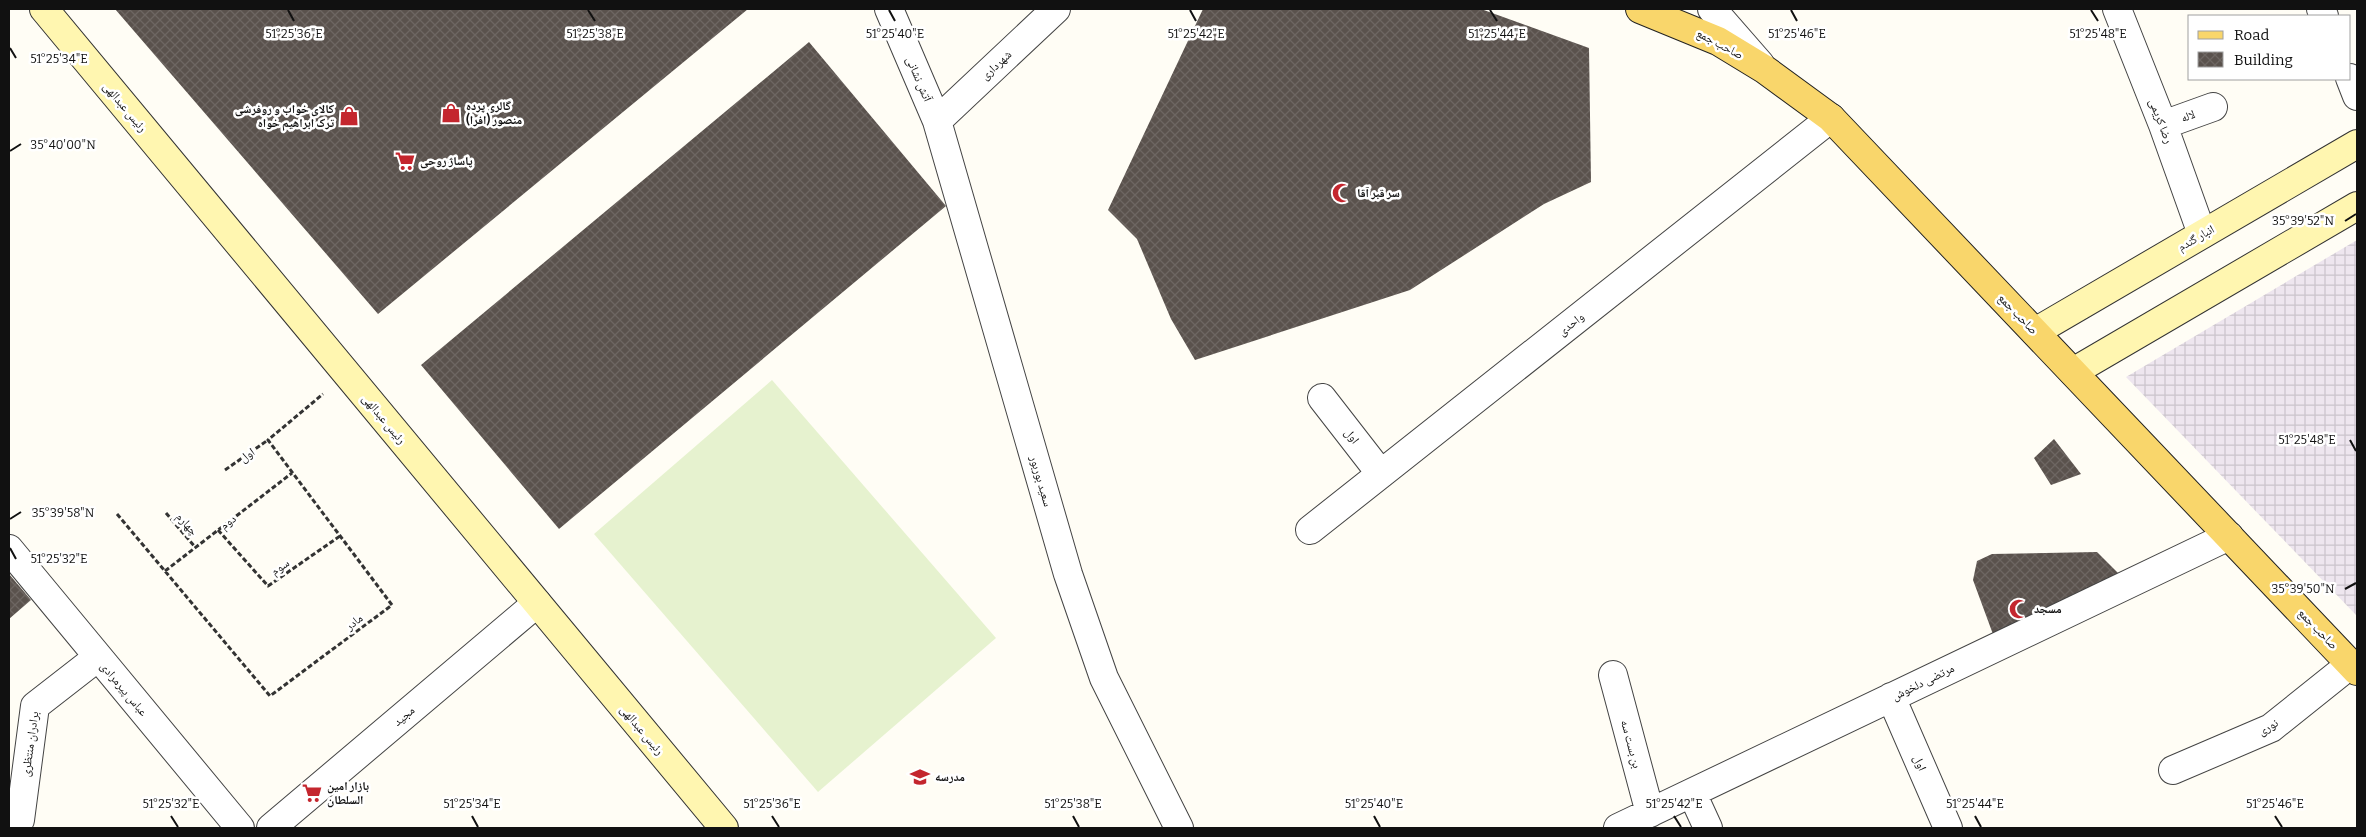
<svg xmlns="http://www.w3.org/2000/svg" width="2366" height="837" font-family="Bitter,'Noto Naskh Arabic',serif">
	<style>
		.industrial { fill: url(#industrial-grid) }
		.pitch { fill: #e6f2cf }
		.building { fill: url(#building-cross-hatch) }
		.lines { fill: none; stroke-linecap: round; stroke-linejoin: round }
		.street-casing { stroke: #444; stroke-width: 30 }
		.secondary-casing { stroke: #333; stroke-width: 30 }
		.primary-casing { stroke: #222; stroke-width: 30 }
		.path { stroke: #333; stroke-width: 3; stroke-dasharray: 5 2.5; stroke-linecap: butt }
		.street { stroke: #fff; stroke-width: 28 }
		.secondary { stroke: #fff6b0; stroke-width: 28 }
		.primary { stroke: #f9d66b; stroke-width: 28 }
		.ticks { fill: none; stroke: #111; stroke-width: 2 }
		.labels { text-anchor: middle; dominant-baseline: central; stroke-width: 5; stroke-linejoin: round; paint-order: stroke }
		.street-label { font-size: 12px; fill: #111; stroke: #fff }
		.poi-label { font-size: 12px; font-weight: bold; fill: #111; stroke: #fff; text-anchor: start }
		.ticks-label { font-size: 12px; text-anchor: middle; fill: #111; stroke: #fff; stroke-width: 5; stroke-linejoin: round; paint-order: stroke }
	</style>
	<defs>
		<pattern id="industrial-grid" width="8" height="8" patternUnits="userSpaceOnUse" patternTransform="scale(1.25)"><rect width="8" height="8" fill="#eee6ef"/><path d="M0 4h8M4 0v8" fill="none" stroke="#cbc4cc"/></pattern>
		<pattern id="building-cross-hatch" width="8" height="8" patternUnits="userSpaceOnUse" patternTransform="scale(1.25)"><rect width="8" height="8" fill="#5a524d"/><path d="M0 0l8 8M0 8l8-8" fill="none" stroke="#6d6662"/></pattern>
	</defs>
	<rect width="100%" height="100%" fill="#fffdf5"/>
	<path class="industrial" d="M2357,240V616L2126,377Z"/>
	<path class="pitch" d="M772,380L996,638L818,792L594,534Z"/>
	<path class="building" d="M115,9H748L378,314Z
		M1203,9H1481L1589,48L1591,182L1544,204L1410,290L1195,360L1171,319L1137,239L1108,210Z
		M809,42L946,206L559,529L421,365Z
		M2054,439L2081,474L2051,485L2034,458Z
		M2097,552L2122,577L1994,637L1973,580L1977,561L1992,554Z
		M9,574L31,600L9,619Z"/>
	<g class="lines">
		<defs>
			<path id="street" d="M889,9L937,121L1068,574L1104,678L1179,828
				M1712,9L1760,64
				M2117,9L2163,125L2202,234
				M2321,9L2324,16
				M2350,78L2357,96
				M937,121L1056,9
				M2163,125L2213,107
				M1322,398L1381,474
				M1310,530L1831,118
				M9,549L240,828
				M1613,675L1650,813
				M1891,697L1948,828
				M2173,770L2271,728L2351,664
				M1692,793L1708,828
				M15,828L20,820L35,706L98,657
				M271,828L537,603
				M1618,828L2229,536"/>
			<path id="secondary" d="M44,9L724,828
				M2035,332L2357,144
				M2073,372L2357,206"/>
			<path id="primary" d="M1640,9L1718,41L1764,69L1831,118L2357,671"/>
		</defs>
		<use href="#street" class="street-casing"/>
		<use href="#secondary" class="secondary-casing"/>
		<use href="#primary" class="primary-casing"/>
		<path class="path" d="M225,470L268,440
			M166,513L195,547
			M117,514L270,696L392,605L268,440L323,394
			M218,530L268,586L340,536
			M165,571L292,473"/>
		<use href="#street" class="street"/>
		<use href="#secondary" class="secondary"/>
		<use href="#primary" class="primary"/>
	</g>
	<path class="ticks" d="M288,10L294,21M588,10L595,21M889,10L895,21M1190,10L1196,21M1490,10L1497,21M1791,10L1797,21M2091,10L2098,21M10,48L16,58M10,151L21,144M2345,221L2356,214M2350,440L2356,451M10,519L21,512M10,548L16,559M2345,589L2356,583M171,816L178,827M472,816L478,827M772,816L779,827M1073,816L1079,827M1374,816L1380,827M1674,816L1681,827M1975,816L1981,827M2275,816L2282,827"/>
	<defs>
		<symbol id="shop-bare" viewBox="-9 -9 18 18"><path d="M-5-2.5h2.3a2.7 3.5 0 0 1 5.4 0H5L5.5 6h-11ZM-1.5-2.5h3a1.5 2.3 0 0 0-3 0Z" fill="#c4262e" stroke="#fff" stroke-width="2.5" paint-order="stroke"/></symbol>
		<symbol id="supermarket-bare" viewBox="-9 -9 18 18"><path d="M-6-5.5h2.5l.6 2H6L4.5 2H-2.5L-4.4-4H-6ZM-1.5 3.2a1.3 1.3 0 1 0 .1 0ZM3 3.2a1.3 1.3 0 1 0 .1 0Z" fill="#c4262e" stroke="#fff" stroke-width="2.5" paint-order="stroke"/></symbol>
		<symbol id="mosque-bare" viewBox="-9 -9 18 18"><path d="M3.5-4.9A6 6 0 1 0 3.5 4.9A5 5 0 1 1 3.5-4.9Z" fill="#c4262e" stroke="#fff" stroke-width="2.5" paint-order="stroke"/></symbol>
		<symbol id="school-bare" viewBox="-9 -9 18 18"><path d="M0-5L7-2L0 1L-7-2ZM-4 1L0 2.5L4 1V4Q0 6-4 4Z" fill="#c4262e" stroke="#fff" stroke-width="2.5" paint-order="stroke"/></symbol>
	</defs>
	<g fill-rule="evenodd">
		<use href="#shop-bare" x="437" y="99" width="28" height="28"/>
		<use href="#shop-bare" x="335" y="102" width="28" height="28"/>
		<use href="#supermarket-bare" x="391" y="147" width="28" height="28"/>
		<use href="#mosque-bare" x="1328" y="179" width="28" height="28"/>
		<use href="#mosque-bare" x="2005" y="595" width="28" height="28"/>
		<use href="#school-bare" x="906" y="763" width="28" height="28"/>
		<use href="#supermarket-bare" x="298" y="779" width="28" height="28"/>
	</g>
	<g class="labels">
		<g class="street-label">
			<text transform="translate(1720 44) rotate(28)">صاحب جمع</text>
			<text transform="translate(996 65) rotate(-43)">شهرداری</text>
			<text transform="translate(919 79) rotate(67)">آتش نشانی</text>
			<text transform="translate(125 107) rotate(50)">رئیس عبدالهی</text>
			<text transform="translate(2188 116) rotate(-20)">لاله</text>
			<text transform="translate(2161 121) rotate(69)">رضا کریمی</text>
			<text transform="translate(2196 238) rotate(-30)">انبار گندم</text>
			<text transform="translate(2018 314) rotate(46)">صاحب جمع</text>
			<text transform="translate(1571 324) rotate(-38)">واحدی</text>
			<text transform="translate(384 419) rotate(50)">رئیس عبدالهی</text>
			<text transform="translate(1352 436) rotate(53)">اول</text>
			<text transform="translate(247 455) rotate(-35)">اول</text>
			<text transform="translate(1041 481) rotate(74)">سعید بوربور</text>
			<text transform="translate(228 522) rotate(-38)">دوم</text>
			<text transform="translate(187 524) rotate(49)">چهارم</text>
			<text transform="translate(280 567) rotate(-35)">سوم</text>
			<text transform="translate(354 622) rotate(-37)">مادر</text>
			<text transform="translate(2318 629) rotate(46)">صاحب جمع</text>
			<text transform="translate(1923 682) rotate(-26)">مرتضی دلخوش</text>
			<text transform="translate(124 689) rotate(50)">عباس پیرمرادی</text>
			<text transform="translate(404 716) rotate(-40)">مجید</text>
			<text transform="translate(2268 727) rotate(-30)">نوری</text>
			<text transform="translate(642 730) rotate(50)">رئیس عبدالهی</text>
			<text transform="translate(30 744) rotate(-82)">برادران منتظری</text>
			<text transform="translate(1631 744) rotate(75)">بن بست سه</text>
			<text transform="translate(1920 763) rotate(67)">اول</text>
		</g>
		<g class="poi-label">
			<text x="466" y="106">گالری پرده<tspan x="466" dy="14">منصور (افرا)</tspan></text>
			<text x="334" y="109" text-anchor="end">کالای خواب و روفرشی<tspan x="334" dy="14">ترک ابراهیم خواه</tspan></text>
			<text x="420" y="161">پاساژ روحی</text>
			<text x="1357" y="193">سر قبر آقا</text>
			<text x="2034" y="609">مسجد</text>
			<text x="935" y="777">مدرسه</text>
			<text x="327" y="786">بازار امین<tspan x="327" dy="14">السلطان</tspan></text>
		</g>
	</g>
	<g class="ticks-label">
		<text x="294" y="38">51°25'36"E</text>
		<text x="595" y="38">51°25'38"E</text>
		<text x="895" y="38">51°25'40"E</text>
		<text x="1196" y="38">51°25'42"E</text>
		<text x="1497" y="38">51°25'44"E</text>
		<text x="1797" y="38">51°25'46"E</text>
		<text x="2098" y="38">51°25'48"E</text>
		<text x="59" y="63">51°25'34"E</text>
		<text x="63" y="149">35°40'00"N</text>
		<text x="2303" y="225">35°39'52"N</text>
		<text x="2307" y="444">51°25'48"E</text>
		<text x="63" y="517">35°39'58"N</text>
		<text x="59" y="563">51°25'32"E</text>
		<text x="2303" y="593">35°39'50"N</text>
		<text x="171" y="808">51°25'32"E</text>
		<text x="472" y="808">51°25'34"E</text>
		<text x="772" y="808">51°25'36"E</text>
		<text x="1073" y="808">51°25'38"E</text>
		<text x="1374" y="808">51°25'40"E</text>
		<text x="1674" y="808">51°25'42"E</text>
		<text x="1975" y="808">51°25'44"E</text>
		<text x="2275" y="808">51°25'46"E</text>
	</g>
	<rect width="2366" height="837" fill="none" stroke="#111111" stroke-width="20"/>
	<rect x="2188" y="15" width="162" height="65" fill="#ffffff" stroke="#a0a0a0"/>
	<rect x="2198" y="31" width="25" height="8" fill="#f9d66b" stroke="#a0a0a0"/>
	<text x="2234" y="40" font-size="15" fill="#111111">Road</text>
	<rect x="2198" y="52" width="25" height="15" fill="url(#building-cross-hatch)" stroke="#a0a0a0"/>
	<text x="2234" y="65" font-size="15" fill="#111111">Building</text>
</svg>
